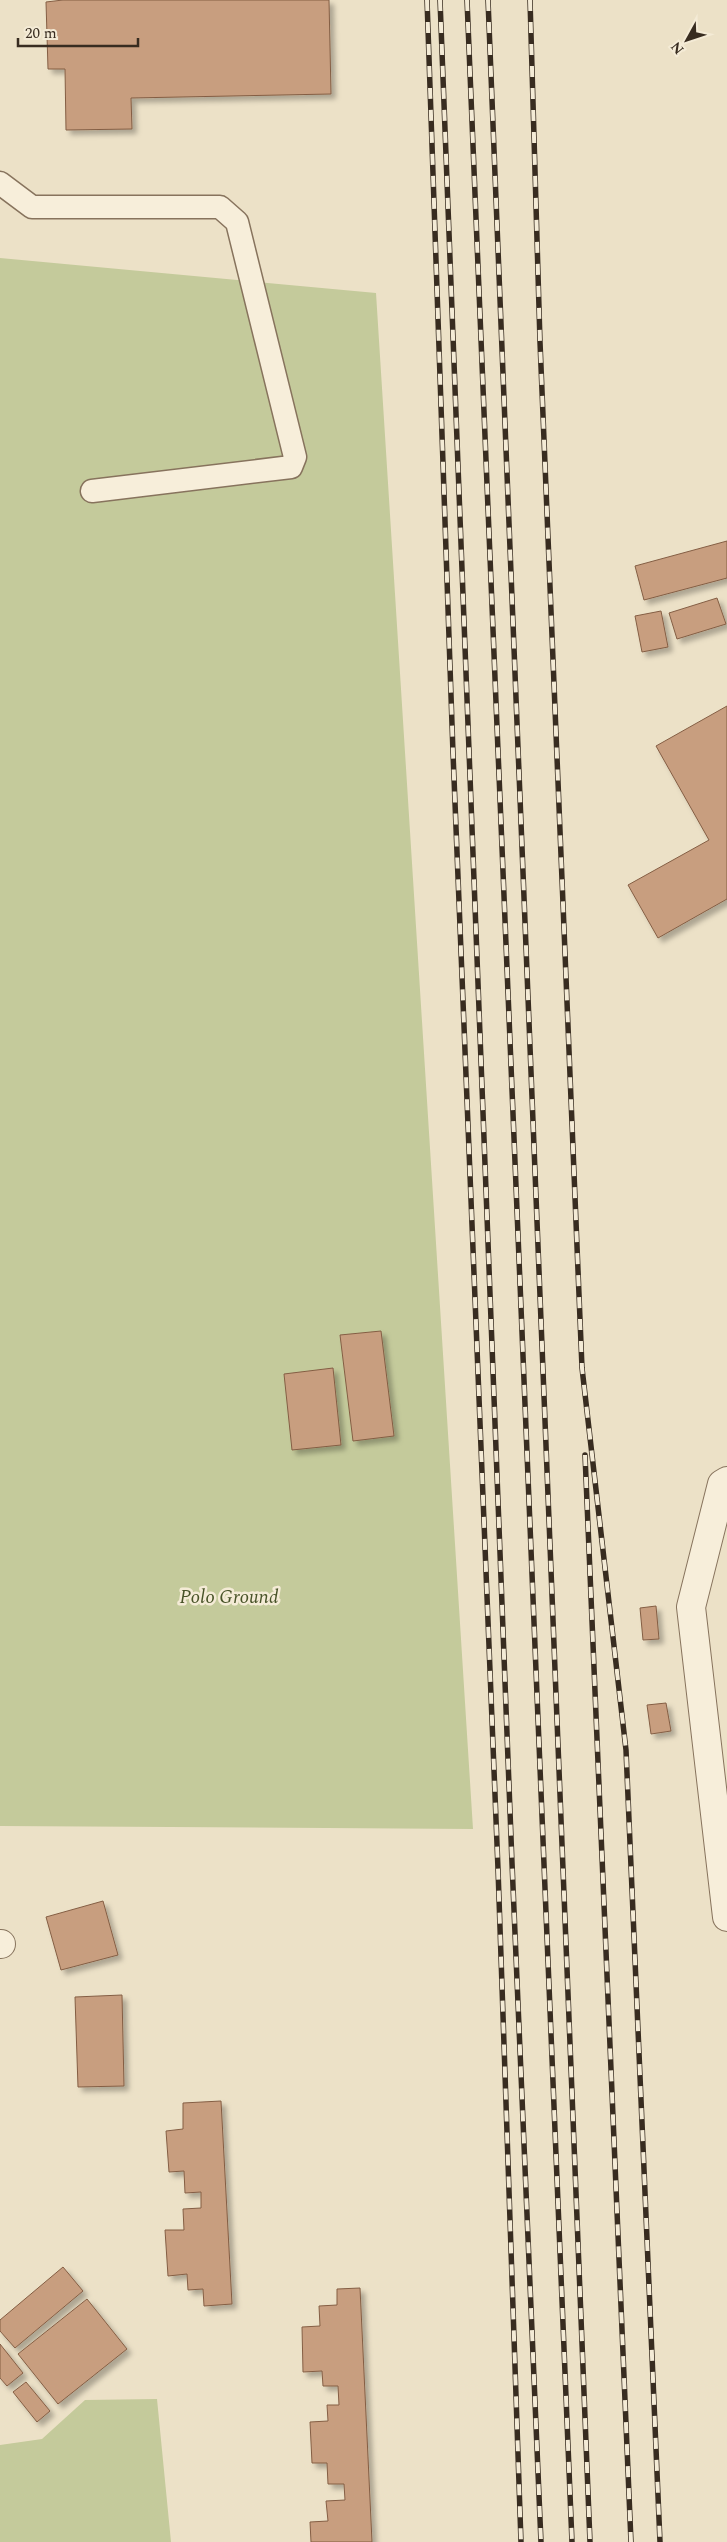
<svg xmlns="http://www.w3.org/2000/svg" width="727" height="2542" font-family="Spectral,serif">
	<style>
		.green { fill: #c4ca9b }
		.building { fill: #c89e7f; stroke: #845e44; filter: url(#shadow) }
		.lines { fill: none; stroke-linecap: round; stroke-linejoin: round }
		.service-casing { stroke: #87735d; stroke-width: 25 }
		.minor-casing { stroke: #87735d; stroke-width: 30 }
		.service { stroke: #f7eeda; stroke-width: 22 }
		.minor { stroke: #f7eeda; stroke-width: 28 }
		.rail-casing { stroke: #382c20; stroke-width: 5.5 }
		.rail { stroke: #f4ebd6; stroke-width: 4; stroke-dasharray: 11; stroke-linecap: butt }
		.labels { text-anchor: middle; dominant-baseline: central; stroke-width: 5; stroke-linejoin: round; paint-order: stroke }
		.park-label { font-size: 19px; font-style: italic; fill: #485328; stroke: #f4ebd6 }
	</style>
	<defs>
		<filter id="shadow"><feDropShadow dx="4.5" dy="4.5" stdDeviation="2.5" flood-color="#0004"/></filter>
	</defs>
	<rect width="100%" height="100%" fill="#ece1c7"/>
	<path class="green" d="M0,258L376,293L473,1829L0,1826Z
		M157,2399L171,2542H0V2445L42,2439L85,2400Z"/>
	<path class="building" d="M63,0H329L331,94L131,98L132,129L66,130L65,69H48L46,2Z
		M727,541V578L644,600L635,566Z
		M717,598L726,624L677,639L669,613Z
		M661,611L668,647L642,652L635,616Z
		M727,706V899L658,938L628,885L709,840L656,746Z
		M381,1331L394,1436L353,1441L340,1335Z
		M333,1368L341,1445L292,1450L284,1374Z
		M656,1606L659,1639L643,1640L640,1608Z
		M666,1703L671,1731L651,1734L647,1705Z
		M103,1901L118,1955L61,1970L46,1917Z
		M122,1995L124,2086L78,2087L75,1997Z
		M221,2101L232,2304L204,2306L203,2289L188,2290L187,2274L168,2276L165,2230H184L183,2209L201,2208V2192L185,2193L184,2171L169,2172L166,2131L183,2129V2103Z
		M63,2267L83,2291L15,2348L0,2331V2320Z
		M360,2288L372,2542H311L310,2522L328,2521L326,2501L345,2500L344,2484H328L327,2463H312L310,2422L328,2421L327,2405H339L338,2386H323L322,2371L303,2372L302,2327L320,2326L319,2306L337,2305V2289Z
		M87,2299L127,2349L58,2404L18,2354Z
		M0,2344L23,2373L7,2386L0,2378Z
		M26,2382L50,2411L37,2422L13,2392Z"/>
	<g class="lines">
		<defs>
			<path id="service" d="M0,183L32,207H220L237,222L295,457L291,467L92,491"/>
			<path id="minor" d="M727,1481L722,1484L691,1607L727,1917
				M0,1944H1"/>
		</defs>
		<use href="#service" class="service-casing"/>
		<use href="#minor" class="minor-casing"/>
		<use href="#service" class="service"/>
		<use href="#minor" class="minor"/>
		<defs>
			<path id="rail" d="M427,0L453,753L498,1869L521,2542
				M440,0L512,1863L541,2542
				M467,0L572,2542
				M488,0L590,2542
				M530,0L540,342L582,1368L626,1750L660,2542
				M585,1455L631,2542"/>
		</defs>
		<use href="#rail" class="rail-casing"/>
		<use href="#rail" class="rail"/>
	</g>
	<g class="labels">
		<g class="park-label">
			<text x="229" y="1597">Polo Ground</text>
		</g>
	</g>
	<g transform="translate(687 40) rotate(230)" stroke="#f4ebd6" stroke-width="4" paint-order="stroke">
	<path d="M0-4L9 19L0 12L-9 19Z" fill="#382c20"/>
	<text y="-8" font-size="14" font-weight="bold" text-anchor="middle" fill="#382c20">N</text>
	</g>
	<path d="M18 38v8h120v-8" fill="none" stroke="#382c20" stroke-width="2.5"/>
	<text x="25" y="38" font-size="15" fill="#382c20" stroke="#f4ebd6" stroke-width="4" paint-order="stroke">20 m</text>
</svg>
